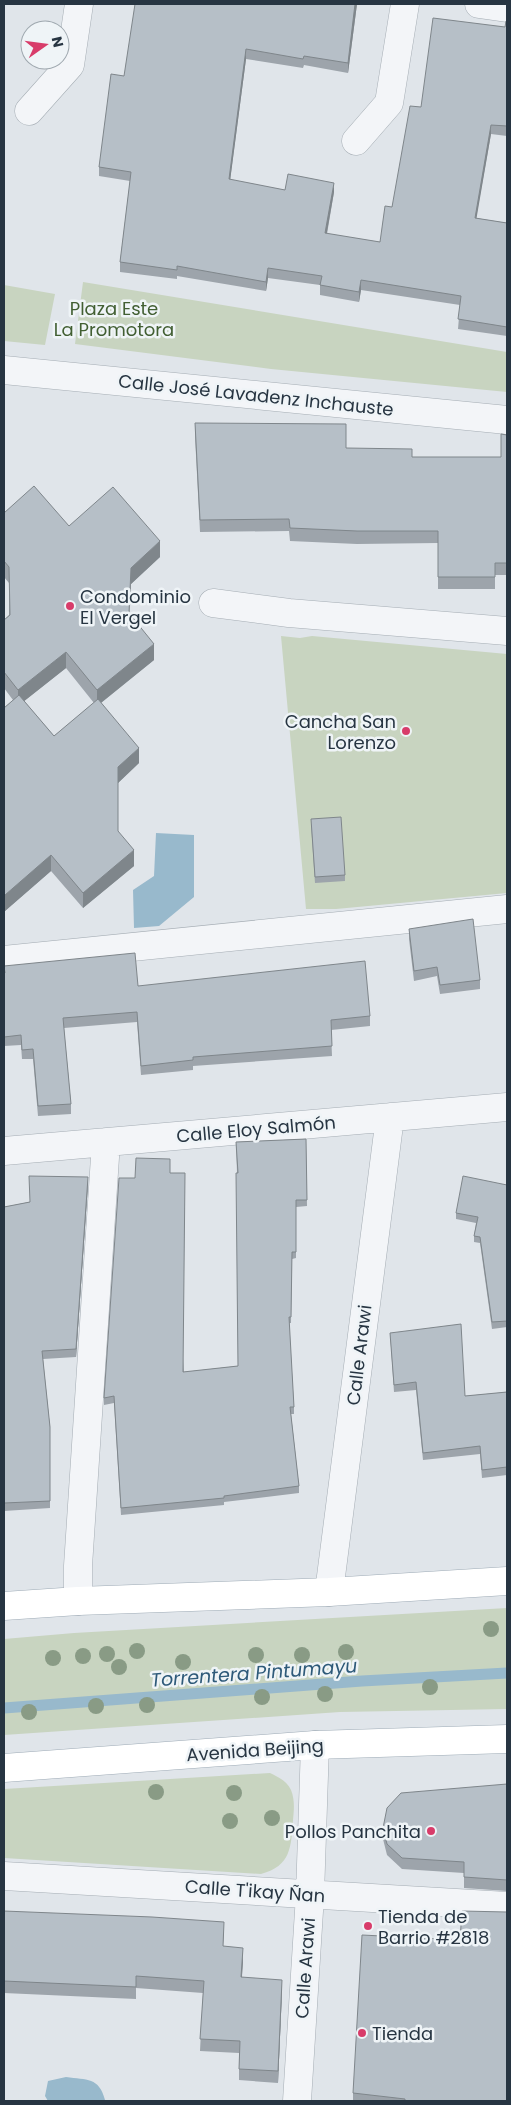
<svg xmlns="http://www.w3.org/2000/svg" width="511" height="2105" font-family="Poppins,sans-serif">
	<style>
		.green { fill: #c8d4c0 }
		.water { fill: #98b9cc }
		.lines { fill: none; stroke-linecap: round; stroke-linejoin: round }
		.stream { stroke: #98b9cc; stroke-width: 11 }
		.minor-casing { stroke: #a5adb4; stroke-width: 29 }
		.major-casing { stroke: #9eabb6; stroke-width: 29 }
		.minor { stroke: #f3f5f8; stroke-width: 28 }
		.major { stroke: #fff; stroke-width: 28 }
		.tree { fill: #899b85 }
		.wall { fill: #9da4ab; fill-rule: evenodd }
		.shaded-wall { fill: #7f868b }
		.building { fill: #b6bfc7; stroke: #7f868b }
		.poi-dot { fill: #d83c6a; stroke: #eff4f7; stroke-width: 2 }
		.labels { text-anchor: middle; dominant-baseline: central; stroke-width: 5; stroke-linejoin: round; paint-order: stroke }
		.park-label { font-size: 18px; fill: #425f33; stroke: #eff4f7 }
		.street-label { font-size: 18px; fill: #273542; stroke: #eff4f7 }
		.poi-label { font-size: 18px; fill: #273542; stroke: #eff4f7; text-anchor: start }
		.water-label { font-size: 19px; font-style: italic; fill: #2e5a79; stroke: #eff4f7 }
	</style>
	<rect width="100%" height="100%" fill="#e0e5ea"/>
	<path class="green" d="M83,282L507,352V392L271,369L75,344Z
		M4,285L55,294L45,345L4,341Z
		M281,636L300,638L312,636L507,654V893L336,909H306Z
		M507,1608V1709L340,1712L4,1735V1639L74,1633Z
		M270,1773C278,1777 287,1781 291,1790C295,1800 294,1809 293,1820C291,1847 291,1866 261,1874L4,1858V1789Z"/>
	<path class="water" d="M156,833L194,835V897L159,926L134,928L133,890L154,876Z
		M66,2077C87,2080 99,2077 105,2100L48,2101L45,2096L48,2081Z"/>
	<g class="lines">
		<path class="stream" d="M4,1708L362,1681L507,1673"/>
		<defs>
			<path id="minor" d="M479,4L507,8
				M29,111L70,65L79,4
				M356,141L389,103L405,4
				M4,370L507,420
				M213,603L289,613L507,631
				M4,960L507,909
				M4,1151L507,1107
				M329,1592L390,1117
				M78,1601V1566L106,1142
				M4,1876L507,1906
				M297,2101L310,1895L315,1745"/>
			<path id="major" d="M4,1606L78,1601L329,1592L507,1581
				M4,1768L315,1745L507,1739"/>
		</defs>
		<use href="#minor" class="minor-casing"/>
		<use href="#major" class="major-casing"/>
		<use href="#minor" class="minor"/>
		<use href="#major" class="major"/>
	</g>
	<g class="tree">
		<circle cx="491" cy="1629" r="8"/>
		<circle cx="137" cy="1651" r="8"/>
		<circle cx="346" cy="1652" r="8"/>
		<circle cx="107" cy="1654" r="8"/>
		<circle cx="256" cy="1655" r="8"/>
		<circle cx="302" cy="1655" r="8"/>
		<circle cx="83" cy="1656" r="8"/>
		<circle cx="53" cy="1658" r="8"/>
		<circle cx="183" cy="1662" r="8"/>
		<circle cx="119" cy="1667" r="8"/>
		<circle cx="430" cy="1687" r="8"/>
		<circle cx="325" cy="1694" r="8"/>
		<circle cx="262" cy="1697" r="8"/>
		<circle cx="147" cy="1705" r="8"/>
		<circle cx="96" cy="1706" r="8"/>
		<circle cx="29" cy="1712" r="8"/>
		<circle cx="156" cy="1792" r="8"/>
		<circle cx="234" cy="1793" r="8"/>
		<circle cx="272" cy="1818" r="8"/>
		<circle cx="230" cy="1821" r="8"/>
	</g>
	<path class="wall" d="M357,4L348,73L304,65L303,68L246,59L230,180L285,190L334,192L327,234L380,242L392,207L421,107L505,27L507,21V136L491,134L476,218L507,223V336L458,329L460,305L361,290L359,302L320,295V285L268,278L266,291L177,276V279L120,272V262L130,181L99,176V167L124,76Z
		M195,423L346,448L412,457H501L507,435V575H495V589H438V543L357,544L290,541L289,531L200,532L195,436Z
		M4,513L69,526L160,557L131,584L129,613L154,660L101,703L139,763L118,783V831L134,866L83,908L51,871L5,911L4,910V708L13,700L4,688V620L9,615V583L4,577ZM66,668L94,703L54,736L24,701Z
		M311,824L345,875V881L315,883Z
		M409,929L480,980V989L440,994L437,976L414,981L409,939Z
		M4,966L138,986L370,1016V1026L331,1030L332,1056L193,1066V1070L141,1075L137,1022L64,1028L71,1104V1114L38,1116L33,1059H22L21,1045L4,1046Z
		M306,1139L307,1206L296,1207V1258L292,1259L291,1323H289L294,1407V1414H291L299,1486V1493L224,1502V1505L121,1515L114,1403L104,1405V1398L135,1178L170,1173L184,1372L238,1366L237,1173L236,1142Z
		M88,1184L76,1357L43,1359L50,1427V1508L4,1511V1207L29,1202Z
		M507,1185V1327L492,1329L480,1243L474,1242V1236L476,1223L456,1219V1213Z
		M390,1333L465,1396L507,1392V1475L482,1478L480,1454L423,1460L416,1390L394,1392Z
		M507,1784V1891L464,1888V1873L402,1869L387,1855L383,1839V1828Z
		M4,1911L224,1934L223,1946L243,1960L242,1977L282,1991L278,2083L239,2080V2053L200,2051L203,1993L136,1988V1999L4,1993Z
		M460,1940L507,2101H353V2093Z"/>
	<path class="shaded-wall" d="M355,4H357L348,73V63Z
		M246,49V59L229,189V179Z
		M491,125V134L475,227V218Z
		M334,183V192L325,243V233Z
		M268,268V278L266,291V282Z
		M361,280V290L359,302V292Z
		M160,541V557L131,584L129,628L131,568Z
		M154,644V660L97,706V690Z
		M66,652V668L18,706V690Z
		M139,748V763L118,783V767Z
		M134,850V866L83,908V893Z
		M51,855V871L5,911V895Z
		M88,1177V1184L76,1357V1349Z
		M243,1948V1960L241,1989V1977Z
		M282,1980V1991L278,2083V2071Z"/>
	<path class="building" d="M135,4H355L348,63L304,56L303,59L246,49L229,179L285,190L288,174L334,183L325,233L380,242L385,206L392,207L410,106L421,107L433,18L505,27L506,21H507V126L491,125L475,218L507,223V327L458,319L461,296L361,280L359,292L320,285L322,276L268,268L266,282L177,266V270L120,262L131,172L99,167L111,74L124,76Z
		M195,423L346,424V448L412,449V457H501V434L507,435V563H495V577H438V531H357L290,528L289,519L200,520Z
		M34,486L69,526L113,487L160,541L131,568L129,613L154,644L97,690L66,652L18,690L4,672V620L10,615L9,567L4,561V513Z
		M19,695L54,736L98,699L139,748L118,767V831L134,850L83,893L51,855L5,895L4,894V708Z
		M341,817L345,875L315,877L311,819Z
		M473,919L480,980L440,985L437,967L414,971L409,929Z
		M135,953L138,986L365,961L370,1016L331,1020L332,1046L193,1057V1060L141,1066L137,1012L63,1018L71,1104L38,1106L33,1049L22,1050L21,1035L4,1037V974L5,973L4,966Z
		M306,1139L307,1200H296V1252H292L291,1317H289L294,1407H290L299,1486L224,1496V1498L121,1508L114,1396L104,1398L119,1178H135L136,1158L170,1159V1173H185L183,1372L238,1366L236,1173H238L236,1142Z
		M29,1176L88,1177L76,1349L42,1351L50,1427V1501L4,1503V1207L30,1202Z
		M463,1176L507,1185V1321L492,1322L480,1237L474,1236L478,1217L456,1213Z
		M461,1324L465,1396L507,1392V1467L482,1470L480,1446L423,1453L416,1382L394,1385L390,1333Z
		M507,1784V1880L464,1877V1862L402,1858L387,1844L383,1828L387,1808L401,1793Z
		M4,1911L152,1917L224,1922L223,1946L243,1948L241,1977L282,1980L278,2071L239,2069L240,2041L200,2039L204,1981L136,1976V1987L4,1981Z
		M462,1911L507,1912V2101H405V2099L353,2093L362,1935L460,1940Z"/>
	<g class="poi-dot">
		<circle cx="70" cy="606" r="5"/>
		<circle cx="406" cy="731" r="5"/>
		<circle cx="431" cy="1831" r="5"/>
		<circle cx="368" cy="1926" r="5"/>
		<circle cx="362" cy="2033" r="5"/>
	</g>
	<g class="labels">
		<g class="park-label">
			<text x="114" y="308">Plaza Este<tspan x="114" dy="21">La Promotora</tspan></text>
		</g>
		<g class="street-label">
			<text transform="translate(256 395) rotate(6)">Calle José Lavadenz Inchauste</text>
			<text transform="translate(256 1129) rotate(-5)">Calle Eloy Salmón</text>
			<text transform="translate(359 1355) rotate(-83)">Calle Arawi</text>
			<text transform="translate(255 1750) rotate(-4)">Avenida Beijing</text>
			<text transform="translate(255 1891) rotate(4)">Calle T'ikay Ñan</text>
			<text transform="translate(305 1968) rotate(-86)">Calle Arawi</text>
		</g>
		<g class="poi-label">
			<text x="80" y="596">Condominio<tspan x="80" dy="21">El Vergel</tspan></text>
			<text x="396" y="721" text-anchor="end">Cancha San<tspan x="396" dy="21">Lorenzo</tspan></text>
			<text x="421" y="1831" text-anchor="end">Pollos Panchita</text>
			<text x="378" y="1916">Tienda de<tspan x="378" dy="21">Barrio #2818</tspan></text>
			<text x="372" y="2033">Tienda</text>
		</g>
		<g class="water-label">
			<text transform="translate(254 1673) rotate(-4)">Torrentera Pintumayu</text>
		</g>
	</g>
	<rect width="511" height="2105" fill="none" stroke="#273542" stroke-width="10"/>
	<g transform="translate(45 45) rotate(76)"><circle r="24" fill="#eff4f7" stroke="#9fa8af"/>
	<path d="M0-4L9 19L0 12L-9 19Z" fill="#d83c6a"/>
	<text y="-8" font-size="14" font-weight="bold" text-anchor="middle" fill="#273542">N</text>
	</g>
</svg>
